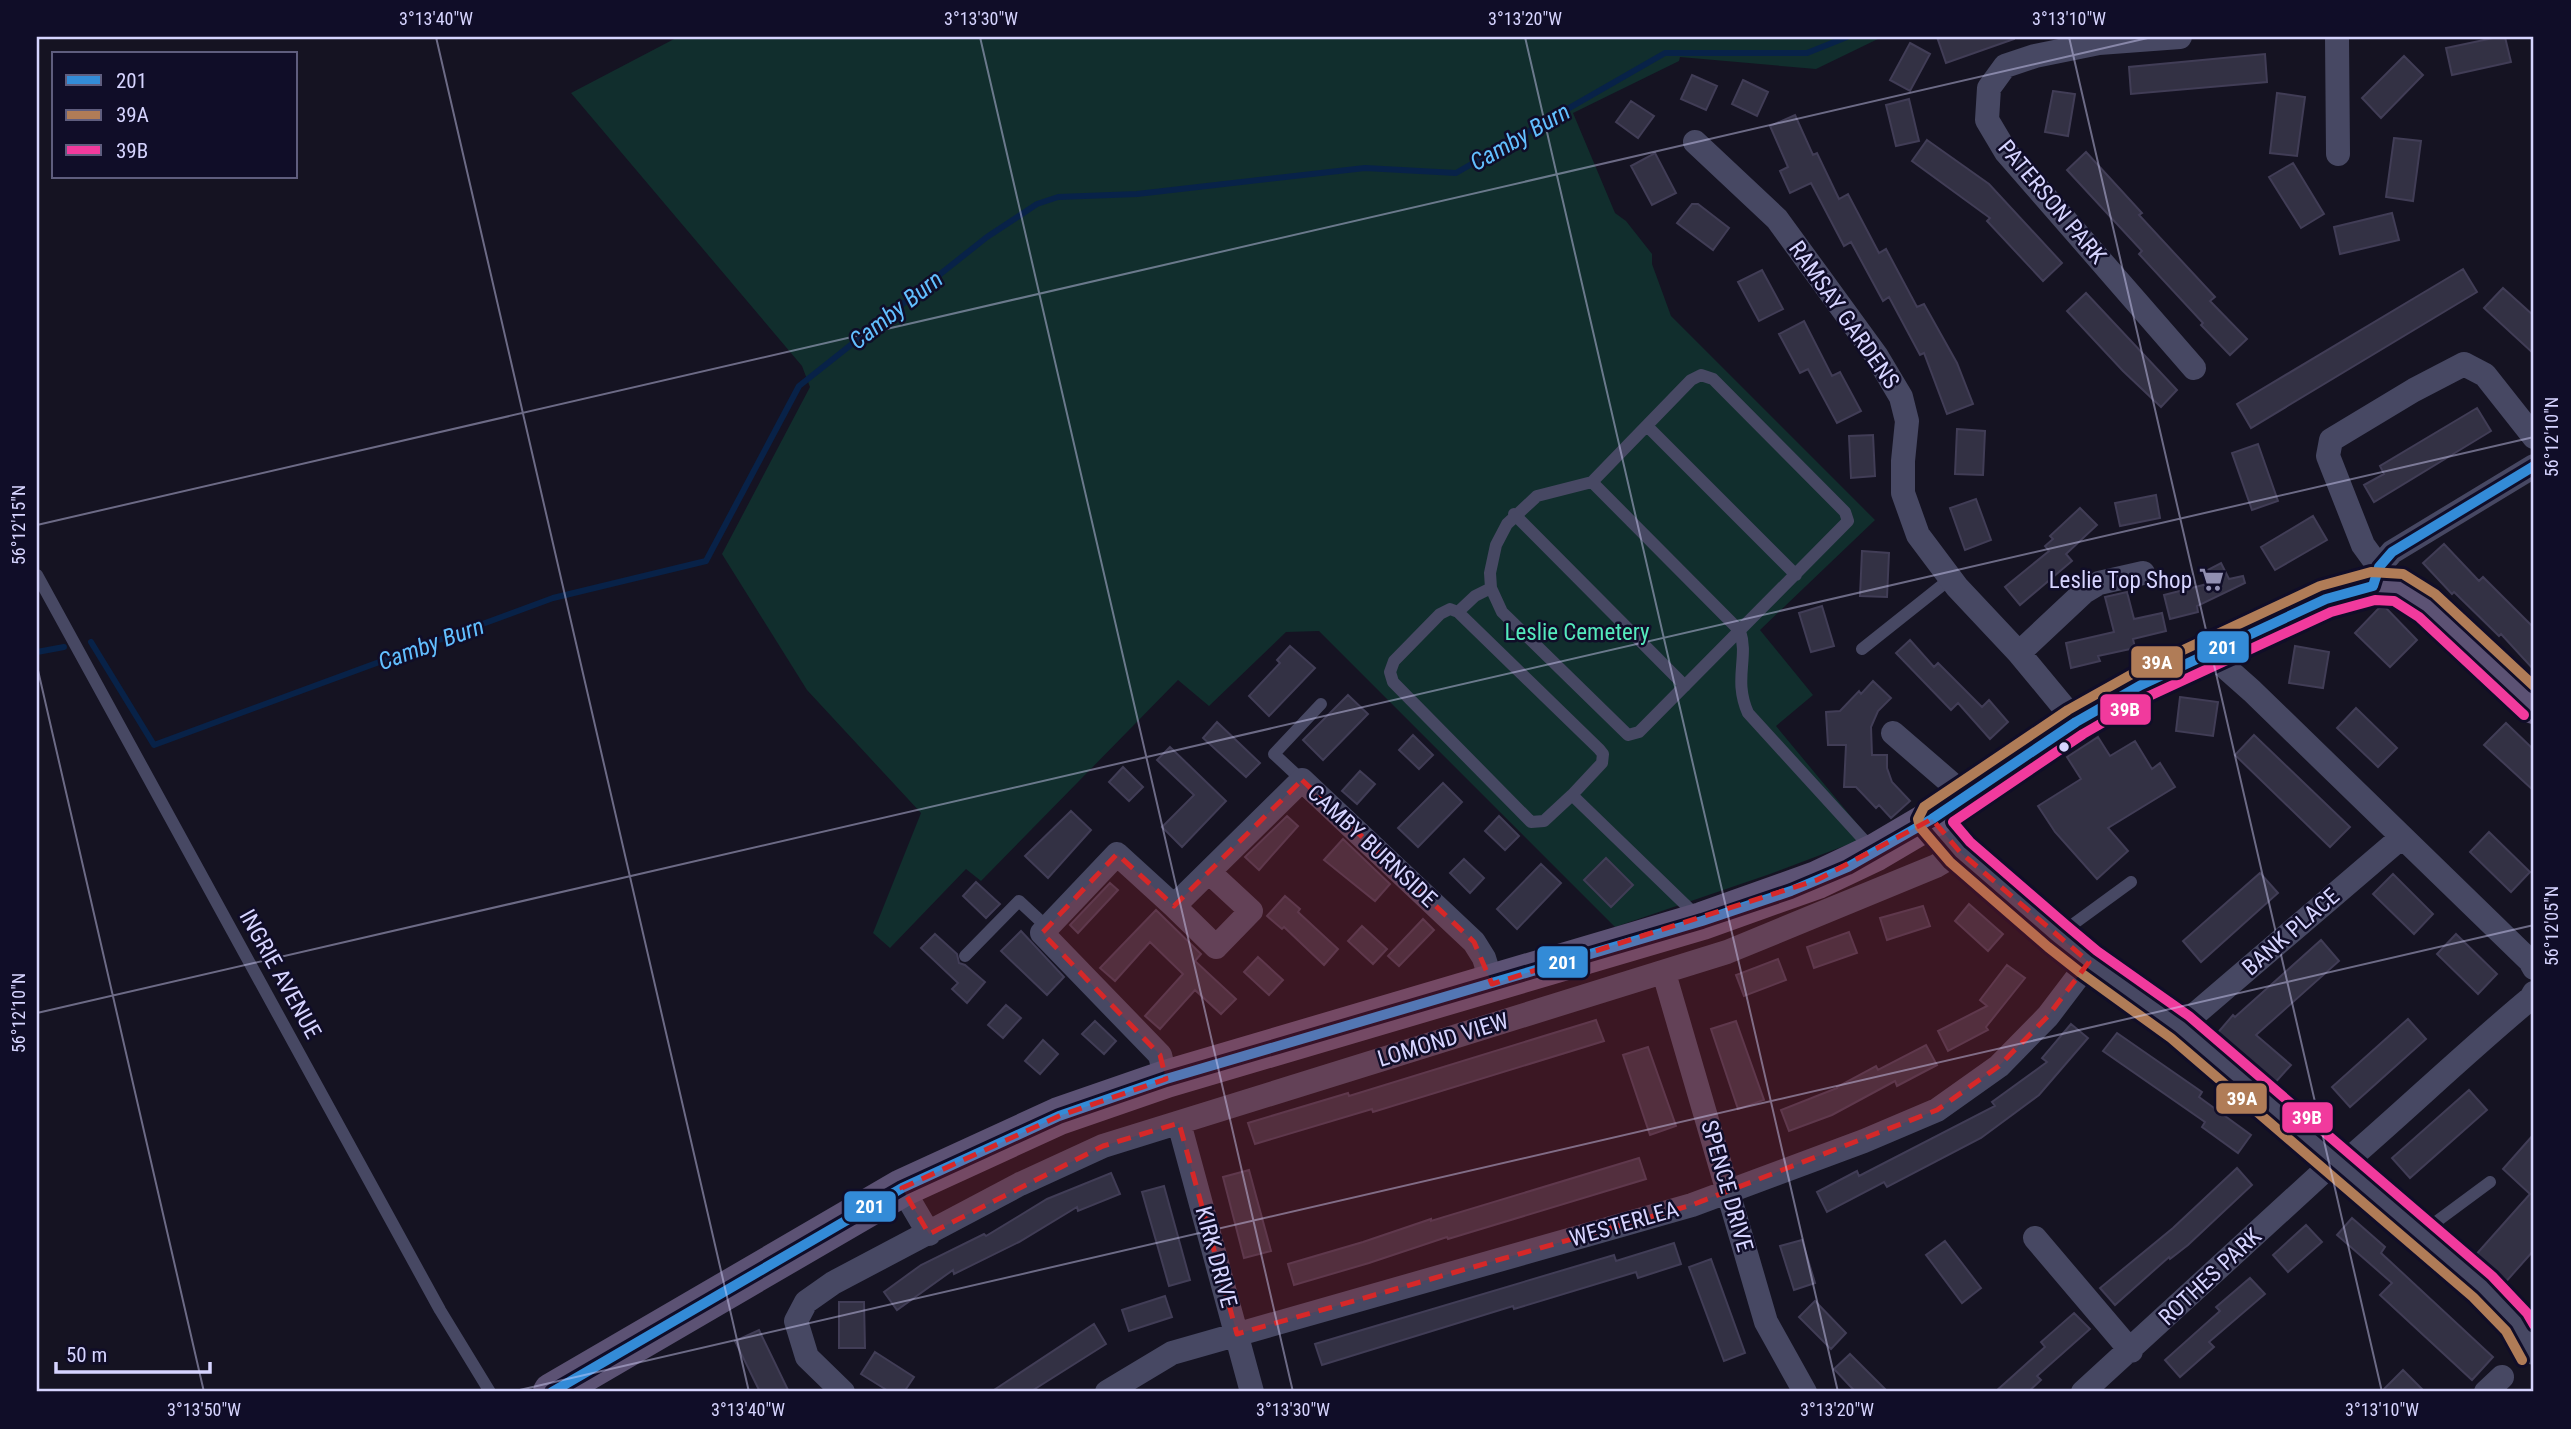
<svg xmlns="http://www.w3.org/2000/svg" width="2571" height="1429" font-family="'Roboto Condensed',sans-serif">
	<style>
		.green { fill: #112e2d }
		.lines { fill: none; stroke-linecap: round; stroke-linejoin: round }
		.stream { stroke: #082248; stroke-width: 6 }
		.building { fill: #333144; stroke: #413d56; stroke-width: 2 }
		.lane { stroke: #474863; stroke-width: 12 }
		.street { stroke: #474863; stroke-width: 24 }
		.primary { stroke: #5c5274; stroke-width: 38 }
		.bus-1-casing { stroke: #100d28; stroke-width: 16 }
		.bus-2-casing { stroke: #100d28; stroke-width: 16 }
		.bus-3-casing { stroke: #100d28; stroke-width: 16 }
		.bus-1 { stroke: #338bd7; stroke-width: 10 }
		.bus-2 { stroke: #b07c57; stroke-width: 10 }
		.bus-3 { stroke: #f13a9d; stroke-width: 10 }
		.marked { fill: #d62828; fill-opacity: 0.2; stroke: #d62828; stroke-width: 5; stroke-dasharray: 14 9; stroke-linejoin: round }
		.ticks { fill: none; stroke: #d6d4ff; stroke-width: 2; stroke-opacity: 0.45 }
		.bus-dot { fill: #d6d4ff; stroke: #100d28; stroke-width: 2.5 }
		.labels { text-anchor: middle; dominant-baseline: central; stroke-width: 5; stroke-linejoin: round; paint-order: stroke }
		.street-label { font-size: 23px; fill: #d6d4ff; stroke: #100d28 }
		.poi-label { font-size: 23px; fill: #d6d4ff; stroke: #100d28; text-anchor: end }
		.park-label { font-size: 23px; fill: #54eabd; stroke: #100d28 }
		.water-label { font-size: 24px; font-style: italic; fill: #62bfff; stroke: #100d28 }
		.line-badge { stroke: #100d28; stroke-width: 2.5 }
		.badge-label { font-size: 19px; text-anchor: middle; font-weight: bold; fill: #fff }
		.neatline { fill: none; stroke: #d6d4ff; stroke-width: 2.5 }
		.ticks-label { font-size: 18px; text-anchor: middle; fill: #d6d4ff }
	</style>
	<rect width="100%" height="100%" fill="#151322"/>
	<path class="green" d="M678,37H1882L1816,69L1680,57L1679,61L1573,113L1615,213L1626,221L1652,254V264L1671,316L1875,520L1760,630L1813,695L1776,726L1868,837L1770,874L1615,927L1319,631L1286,632L1209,706L1178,680L981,881L966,869L890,948L873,933L921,813L807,690L722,554L810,387L802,366L571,93Z"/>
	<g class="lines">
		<path class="stream" d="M91,642L154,745L553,598L706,561L799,386L987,237L1037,204L1058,197L1137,194L1365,168L1456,173L1665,53H1807L1847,37
			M37,652L64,647"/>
	</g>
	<path class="building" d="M1937,37H2014V39L1946,63Z
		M2498,37H2505L2511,62L2452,75L2446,48Z
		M1910,43L1930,54L1910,91L1890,80Z
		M2265,54L2267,82L2131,94L2129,67Z
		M2404,56L2423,75L2381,118L2362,98Z
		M1692,75L1717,86L1706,110L1681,99Z
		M1743,80L1768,92L1757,116L1732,104Z
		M2053,91L2075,94L2068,136L2045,132Z
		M2277,93L2305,97L2297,156L2270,153Z
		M1909,99L1919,141L1896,146L1886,105Z
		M1631,101L1654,116L1638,138L1616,122Z
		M1795,115L1813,155L1817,153L1839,199L1848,194L1879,253L1886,249L1917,307L1924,304L1957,363L1973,404L1947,414L1924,353L1920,355L1889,297L1883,301L1851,242L1844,246L1811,183L1790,193L1780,171L1788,167L1770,126Z
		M2394,138L2421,141L2413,201L2386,197Z
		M1927,140L1989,184L2062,263L2043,281L1987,221L1990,218L1912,161Z
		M2086,152L2142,213L2139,215L2215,297L2210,301L2247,339L2230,355L2201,325L2203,323L2139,254L2142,251L2067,170Z
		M1655,153L1676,193L1652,205L1631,166Z
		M2293,163L2324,214L2301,228L2269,177Z
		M1692,204H1698L1729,228L1713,250L1677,223Z
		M2392,213L2399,240L2340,254L2334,227Z
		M2463,269L2477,292L2251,428L2237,404Z
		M1762,270L1783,309L1759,321L1738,282Z
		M2503,288L2534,316V354L2484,308Z
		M2086,293L2177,390L2161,407L2123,371L2067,311Z
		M1804,321L1832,376L1840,372L1861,411L1837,423L1808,369L1800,373L1779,334Z
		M2477,408L2491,431L2374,502L2364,485L2384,474L2380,466Z
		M1957,429L1985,431L1983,475L1955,474Z
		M1873,435L1875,476L1851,478L1849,436Z
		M2258,444L2278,501L2252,510L2232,453Z
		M2156,495L2160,518L2120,526L2115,503Z
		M1976,499L1991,540L1965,550L1950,508Z
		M2080,508L2097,525L2066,554L2072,561L2020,605L2005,587L2049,551L2045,546L2053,539L2050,536Z
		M2313,516L2327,540L2275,570L2261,547Z
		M2444,544L2479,581L2483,577L2534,628V670L2501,634L2499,636L2454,592L2452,594L2423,563Z
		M1862,551L1889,553L1887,597L1860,596Z
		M2221,563L2229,579L2243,576L2245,583L2197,606L2198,612L2170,619L2164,595L2207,584L2202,573Z
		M2127,592L2134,619L2162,613L2166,631L2133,639L2135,648L2098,656L2100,661L2071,668L2066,643L2114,632L2105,597Z
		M1822,606L1834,646L1811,652L1799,613Z
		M2379,608H2386L2417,640L2390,667L2355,633Z
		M1910,640L1934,667L1938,663L1982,707L1989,700L2008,722L1990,739L1958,703L1951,710L1896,653Z
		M1290,646L1315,668L1269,716L1249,696L1280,663L1277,660Z
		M2295,646L2329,652L2323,688L2289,683Z
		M1873,681L1891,698L1878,711L1871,727L1872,755H1887V768L1892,782L1910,801L1891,818L1879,805L1876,808L1856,787H1844L1846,745H1828L1826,712L1840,711L1859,691L1861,694Z
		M1348,695L1368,714L1323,760L1303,740Z
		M2180,697L2218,702L2213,736L2176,731Z
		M2356,708L2397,748L2378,767L2337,728Z
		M1217,722L1260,763L1246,777L1203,738Z
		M2506,723L2534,750V791L2484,745Z
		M1413,735L1433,755L1419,769L1399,750Z
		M2254,735L2350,827L2330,847L2235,755Z
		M2098,737L2110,756L2135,741L2152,769L2160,763L2175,787L2108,828L2128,851L2097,879L2055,832L2038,806L2081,779L2067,757Z
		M1170,747L1226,801L1182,847L1162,827L1194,795L1157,760Z
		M1123,767L1143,787L1129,801L1109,782Z
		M1360,771L1375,784L1357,804L1342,791Z
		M1443,783L1462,802L1418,847L1398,828Z
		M1071,811L1091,830L1048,878L1025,856Z
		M1287,816L1298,826L1259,870L1245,857Z
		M1499,816L1519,836L1505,850L1485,831Z
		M2489,832L2530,872L2511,892L2470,852Z
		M1343,839L1390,884L1375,901L1324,860Z
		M1606,858L1633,885L1611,907L1584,880Z
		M1464,859L1484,878L1470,893L1450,873Z
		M1541,864L1561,883L1517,929L1497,909Z
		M2260,873L2278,893L2201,962L2183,941Z
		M2393,874L2433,914L2414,934L2373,894Z
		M976,882L1000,904L986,918L963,896Z
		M1110,883L1118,890L1078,933L1070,925Z
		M1285,896L1300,909L1298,912L1338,949L1324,965L1284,927L1282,929L1267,916Z
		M1969,904L2003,934L1988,951L1955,921Z
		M1923,906L1930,926L1887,940L1880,918Z
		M1156,910L1201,954L1195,961L1236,999L1221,1014L1195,990L1160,1029L1145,1016L1183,974L1150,942L1115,981L1100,968Z
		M1423,919L1434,930L1399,966L1388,956Z
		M1362,926L1387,949L1373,964L1348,941Z
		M1021,931L1064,977L1047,995L1001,951Z
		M1849,932L1857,953L1814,968L1807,947Z
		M935,934L957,954L959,963L965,965L985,982L967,1003L952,989L958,983L921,948Z
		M2456,934L2497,974L2478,994L2437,954Z
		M2321,940L2339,961L2256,1035L2291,1065L2272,1086L2215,1036L2233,1015L2235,1017Z
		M1258,957L1283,980L1269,995L1244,972Z
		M1778,959L1786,980L1744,996L1736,975Z
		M2007,965L2025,978L1986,1027L1988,1030L1948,1051L1938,1031L1987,1006L1980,1000Z
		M1006,1005L1021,1018L1003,1038L988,1025Z
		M2408,1019L2426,1039L2350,1107L2332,1087Z
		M1596,1020L1604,1041L1373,1112L1372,1109L1255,1144L1248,1123L1348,1093L1349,1096Z
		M1095,1021L1116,1041L1104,1054L1082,1034Z
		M1736,1021L1764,1100L1738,1109L1711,1029Z
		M2071,1024L2088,1038L2039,1095L1981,1138L1887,1187L1884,1182L1827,1212L1817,1192L1857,1171L1859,1176L1995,1106L1992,1102L2047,1062L2042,1058Z
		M2117,1033L2202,1092L2199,1097L2251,1135L2238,1153L2202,1127L2205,1122L2103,1051Z
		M1043,1040L1058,1054L1040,1074L1025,1061Z
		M1926,1045L1937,1065L1897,1086L1895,1081L1832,1115L1789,1131L1781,1110L1837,1088V1087L1876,1066L1878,1070Z
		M1648,1047L1676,1126L1650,1135L1623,1055Z
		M2469,1090L2487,1110L2410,1178L2392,1158Z
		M2534,1134V1250L2503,1285L2473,1258L2530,1194L2503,1169Z
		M1639,1158L1646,1179L1448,1239L1447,1237L1369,1263L1294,1285L1288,1264L1363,1242L1431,1219V1221Z
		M2237,1168L2252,1185L2188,1245L2170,1259L2169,1257L2115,1305L2100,1288L2173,1228Z
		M1249,1170L1271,1251L1244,1258L1223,1177Z
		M1111,1173L1120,1194L1078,1211L1077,1207L1019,1242L954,1274L953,1270L897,1310L884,1292L921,1265L984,1234L986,1236L1047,1199Z
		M1164,1186L1190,1280L1169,1286L1142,1192Z
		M2352,1218L2385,1247L2381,1253L2493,1357L2472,1380L2380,1295L2392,1283L2337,1235Z
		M2306,1225L2322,1242L2288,1272L2273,1255Z
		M1802,1240L1815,1283L1794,1290L1780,1246Z
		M1945,1241L1981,1288L1962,1303L1926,1255Z
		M1674,1243L1681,1264L1638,1278L1636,1272L1514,1309L1513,1306L1322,1365L1315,1344L1614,1255L1616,1261Z
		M1711,1259L1745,1353L1724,1361L1689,1267Z
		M2250,1278L2265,1294L2209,1342L2214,1347L2180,1377L2165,1360L2220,1311L2216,1307Z
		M1165,1296L1172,1317L1129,1331L1122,1310Z
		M1815,1301L1846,1333L1831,1349L1799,1317Z
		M839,1302H864L865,1348H839Z
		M2074,1313L2090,1329L2037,1376L2041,1380L2028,1392H1995L2045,1347L2041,1342Z
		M1094,1324L1106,1344L1030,1392H991Z
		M759,1330L789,1392H760L735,1341Z
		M875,1352L914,1377L904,1392H890L861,1374Z
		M1850,1354L1888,1392H1856L1850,1386L1834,1369Z
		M2403,1370L2425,1392H2381Z"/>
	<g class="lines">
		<path class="lane" d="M1701,375L1713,379L1845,512L1848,521L1639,732L1628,735L1502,612L1491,588L1490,573L1496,545L1507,524L1537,496L1592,482L1691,380Z
			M1647,426L1796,575
			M1592,482L1740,631C1749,658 1733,679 1748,713L1873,850
			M1514,514L1685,686
			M37,575L440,1310L490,1392
			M1458,612L1475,596L1491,588
			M1862,649L1950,579
			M1302,780L1274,754L1321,704
			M1572,795L1544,821L1531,822L1393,682L1390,672L1394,661L1440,614L1450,609L1458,612L1599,749L1603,754L1602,763L1572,795L1697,916
			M2057,936L2131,882
			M965,956L1019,901L1048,928
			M2421,1233L2490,1182"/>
		<path class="street" d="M2180,37L2099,43L2035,56L2005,66L1989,88L1987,120L2006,152L2194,368
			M2337,37L2338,154
			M1695,142L1777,219L1876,355L1901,397L1907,421L1903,461V493L1918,535L1957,587L2019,653L2076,722
			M2379,567L2363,545L2328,456L2331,440L2414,390L2464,364L2485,375L2534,437
			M2375,582L2379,567L2392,552L2534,466
			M2208,652L2252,691L2530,961L2534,968
			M2019,653L2084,592L2099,583L2143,573
			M1893,733L1967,797
			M1932,819L1960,852L2057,936L2089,962L2180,1027L2483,1287L2517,1323L2534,1353
			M1174,906L1216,947L1251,911L1210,873
			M1664,973L1766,1322L1805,1392
			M2180,1027L2402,837
			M1166,1079L1160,1055L1042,933L1117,854L1174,906L1302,780L1474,942L1484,958L1492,984
			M1179,1123L1252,1392
			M2342,1165C2406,1110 2466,1052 2531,998L2534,993
			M902,1188L929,1234
			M2035,1238L2131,1351
			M843,1392L807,1357L796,1321L806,1302L833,1283L1020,1184L1103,1146L1727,952L1936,866L1960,852
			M1107,1392L1172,1353L1692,1205L1864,1141L1937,1110L1999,1066L2048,1016L2089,962
			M2083,1392L2335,1161
			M2486,1392L2502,1377"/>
		<path class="primary" d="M552,1392L902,1188L1059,1116L1166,1079L1702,921L1817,880L1876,852L1932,819L2112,701L2208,652L2326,599L2373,586L2398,587L2428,606L2534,705"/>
		<defs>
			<path id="bus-1" d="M552,1392L902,1188L1059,1116L1166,1079L1702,921L1791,891L1848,867L1932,819L2076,722L2141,685L2326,599L2373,586L2379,567L2392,552L2534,466"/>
			<path id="bus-2" d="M2522,1360L2506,1331L2473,1297L2171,1038L2081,973L2048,947L1950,862L1920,827L1918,819L1924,807L2068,710L2134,673L2320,586L2371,572L2403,574L2435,594L2534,686"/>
			<path id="bus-3" d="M2524,715L2419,617L2394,601L2375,600L2331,612L2147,697L2083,734L1953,822L1970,842L2066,925L2097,951L2189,1016L2492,1276L2527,1313L2534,1325"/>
		</defs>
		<use href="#bus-1" class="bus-1-casing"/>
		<use href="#bus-2" class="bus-2-casing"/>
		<use href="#bus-3" class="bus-3-casing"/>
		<use href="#bus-1" class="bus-1"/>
		<use href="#bus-2" class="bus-2"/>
		<use href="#bus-3" class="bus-3"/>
	</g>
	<path class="marked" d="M1302,780L1474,942L1492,984L1817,880L1932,819L1960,852L2089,962L2048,1016L1999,1066L1937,1110L1692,1205L1237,1334L1179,1123L1103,1146L929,1234L902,1188L1059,1116L1166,1079L1160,1055L1042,933L1117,854L1174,906Z"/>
	<path class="ticks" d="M436,37L749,1392M980,37L1293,1392M1525,37L1838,1392M2069,37L2382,1392M37,525L2152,37M37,666L204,1392M37,1013L2534,437M511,1392L2534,925"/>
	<defs>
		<symbol id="supermarket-bare" viewBox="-9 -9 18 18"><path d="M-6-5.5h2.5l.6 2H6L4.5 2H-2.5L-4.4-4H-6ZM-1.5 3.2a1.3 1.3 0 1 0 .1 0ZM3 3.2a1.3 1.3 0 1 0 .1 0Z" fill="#9290b2" stroke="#100d28" stroke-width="2.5" paint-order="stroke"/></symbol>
	</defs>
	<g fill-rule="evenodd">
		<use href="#supermarket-bare" x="2194" y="562" width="35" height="35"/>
	</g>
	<circle class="bus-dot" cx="2064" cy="747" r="6"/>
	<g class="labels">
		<g class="street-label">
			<text transform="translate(2052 202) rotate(50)">PATERSON PARK</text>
			<text transform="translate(1844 315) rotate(55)">RAMSAY GARDENS</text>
			<text transform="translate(1372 846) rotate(43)">CAMBY BURNSIDE</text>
			<text transform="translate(2291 932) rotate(-41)">BANK PLACE</text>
			<text transform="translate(280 974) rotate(61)">INGRIE AVENUE</text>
			<text transform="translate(1443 1040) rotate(-17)">LOMOND VIEW</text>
			<text transform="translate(1727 1186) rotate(74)">SPENCE DRIVE</text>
			<text transform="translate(1624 1224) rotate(-16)">WESTERLEA</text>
			<text transform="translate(1216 1257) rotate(75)">KIRK DRIVE</text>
			<text transform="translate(2210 1277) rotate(-43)">ROTHES PARK</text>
		</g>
		<g class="poi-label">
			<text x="2192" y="580">Leslie Top Shop</text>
		</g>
		<g class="park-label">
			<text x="1577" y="632">Leslie Cemetery</text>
		</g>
		<g class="water-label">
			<text transform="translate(1520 137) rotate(-30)">Camby Burn</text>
			<text transform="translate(896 310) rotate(-38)">Camby Burn</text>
			<text transform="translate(431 644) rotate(-20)">Camby Burn</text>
		</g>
	</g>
	<g class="line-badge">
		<rect x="2196" y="630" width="54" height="34" rx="7" fill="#338bd7"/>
		<rect x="2130" y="645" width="54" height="34" rx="7" fill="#b07c57"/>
		<rect x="2099" y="693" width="53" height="33" rx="7" fill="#f13a9d"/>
		<rect x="1536" y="945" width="53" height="34" rx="7" fill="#338bd7"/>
		<rect x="2215" y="1082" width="53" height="33" rx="7" fill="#b07c57"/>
		<rect x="2281" y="1101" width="53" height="33" rx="7" fill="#f13a9d"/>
		<rect x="843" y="1190" width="54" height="33" rx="7" fill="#338bd7"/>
	</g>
	<g class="badge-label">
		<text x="2223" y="654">201</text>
		<text x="2157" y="669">39A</text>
		<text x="2125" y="716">39B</text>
		<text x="1563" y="969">201</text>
		<text x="2242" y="1105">39A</text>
		<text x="2307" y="1124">39B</text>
		<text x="870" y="1213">201</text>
	</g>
	<rect width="2571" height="1429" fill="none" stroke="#100d28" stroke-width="77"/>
	<rect x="52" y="52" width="245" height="126" fill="#100d28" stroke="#5f5d7e" stroke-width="2"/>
	<rect x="66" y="75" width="35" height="10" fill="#338bd7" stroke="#5f5d7e" stroke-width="2"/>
	<text x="116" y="88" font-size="21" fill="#d6d4ff">201</text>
	<rect x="66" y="110" width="35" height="10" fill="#b07c57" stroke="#5f5d7e" stroke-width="2"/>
	<text x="116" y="122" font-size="21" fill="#d6d4ff">39A</text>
	<rect x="66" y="145" width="35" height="10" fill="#f13a9d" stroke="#5f5d7e" stroke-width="2"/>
	<text x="116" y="158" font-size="21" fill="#d6d4ff">39B</text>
	<path d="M56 1362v10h154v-10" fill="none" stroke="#d6d4ff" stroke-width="3.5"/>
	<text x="66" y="1362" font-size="21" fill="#d6d4ff" stroke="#100d28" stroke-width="5" paint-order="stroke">50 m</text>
	<rect x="38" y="38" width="2494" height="1352" class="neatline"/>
	<g class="ticks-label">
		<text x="436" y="25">3°13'40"W</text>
		<text x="981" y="25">3°13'30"W</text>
		<text x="1525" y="25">3°13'20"W</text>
		<text x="2069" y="25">3°13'10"W</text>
		<text transform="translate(2552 437) rotate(-90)" y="6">56°12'10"N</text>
		<text transform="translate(19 525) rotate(-90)" y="6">56°12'15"N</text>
		<text transform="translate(2552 926) rotate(-90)" y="6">56°12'05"N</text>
		<text transform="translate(19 1013) rotate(-90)" y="6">56°12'10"N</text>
		<text x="204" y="1416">3°13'50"W</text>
		<text x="748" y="1416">3°13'40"W</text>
		<text x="1293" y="1416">3°13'30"W</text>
		<text x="1837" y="1416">3°13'20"W</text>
		<text x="2382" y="1416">3°13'10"W</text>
	</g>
</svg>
